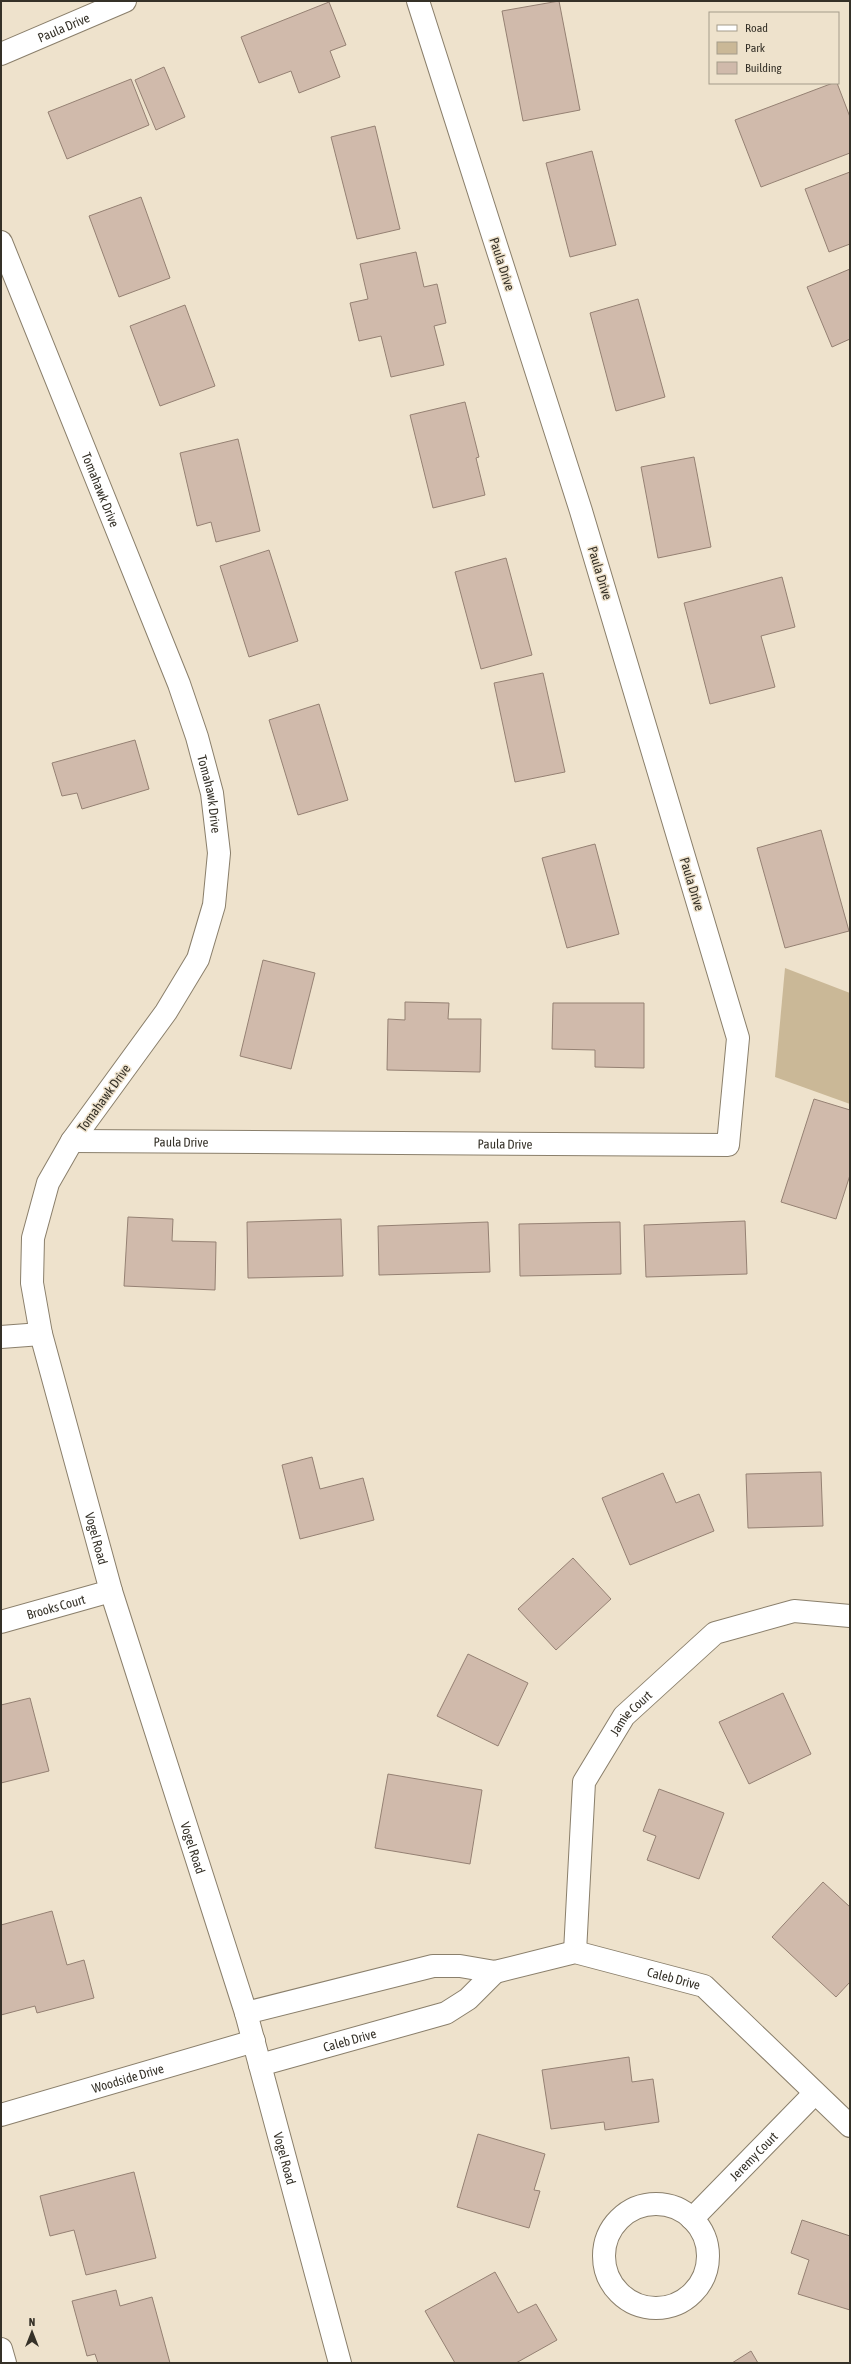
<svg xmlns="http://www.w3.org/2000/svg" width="851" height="2364" font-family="'Asap Condensed',sans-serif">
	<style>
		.green { fill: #cab897 }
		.building { fill: #d0baab; stroke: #958173 }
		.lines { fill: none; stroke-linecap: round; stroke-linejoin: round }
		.minor-casing { stroke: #8a7f6b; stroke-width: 24 }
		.tertiary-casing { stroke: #8a7f6b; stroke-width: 24 }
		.minor { stroke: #fff; stroke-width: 22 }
		.tertiary { stroke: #fff; stroke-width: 22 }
		.labels { text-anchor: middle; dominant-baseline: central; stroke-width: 3; stroke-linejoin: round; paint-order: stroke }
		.street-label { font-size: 13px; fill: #353128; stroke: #eee2cc }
	</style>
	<rect width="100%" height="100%" fill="#eee2cc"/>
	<path class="green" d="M785,968L850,993V1104L775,1077Z"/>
	<path class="building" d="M559,1L580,110L523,121L502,11Z
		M329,2L346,45L330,51L340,77L299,93L291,71L259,83L241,37Z
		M164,67L185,117L156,130L135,80Z
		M131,79L149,125L67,159L48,112Z
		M833,83H837L850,117V153L761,187L735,120Z
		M375,126L400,229L357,239L331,137Z
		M592,151L616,245L570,257L546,163Z
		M850,172V244L829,252L805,189Z
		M141,197L170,278L119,297L89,216Z
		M416,252L424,287L437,284L446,323L434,326L444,365L391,377L381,336L359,341L350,303L368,299L360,264Z
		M850,269V339L832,347L807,287Z
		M638,299L665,397L616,411L590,313Z
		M185,305L215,386L160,406L130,326Z
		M465,402L479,457L476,458L485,495L433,508L410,415Z
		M238,439L260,531L216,542L211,522L197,526L180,453Z
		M694,457L711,547L658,558L641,467Z
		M269,550L298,641L249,657L220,566Z
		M506,558L532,655L481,669L455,572Z
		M782,577L795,627L761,636L775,687L710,704L684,603Z
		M543,673L565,772L515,782L494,683Z
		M319,704L348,800L298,815L269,720Z
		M135,740L149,789L82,809L77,793L62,796L52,763Z
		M821,830L849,931L785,948L757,848Z
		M595,844L619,934L567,948L542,858Z
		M263,960L315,973L291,1069L240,1056Z
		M405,1002L449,1003L448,1019H481L480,1072L387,1070L388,1019L405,1020Z
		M553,1003H644V1068L595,1067V1050L552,1049Z
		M814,1099L850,1110V1175L836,1219L781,1202Z
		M128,1217L173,1219L172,1241L216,1242L215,1290L124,1286Z
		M341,1219L343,1276L248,1278L247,1222Z
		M745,1221L747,1274L646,1277L644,1225Z
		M488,1222L490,1272L379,1275L378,1226Z
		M620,1222L621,1274L520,1276L519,1224Z
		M312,1457L320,1489L363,1478L374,1520L300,1539L282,1465Z
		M821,1472L823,1526L748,1528L746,1474Z
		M663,1473L676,1503L699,1494L714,1531L630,1565L602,1498Z
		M573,1558L611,1599L556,1650L518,1609Z
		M468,1654L528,1683L498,1746L437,1716Z
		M783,1693L811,1754L749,1784L719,1722Z
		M30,1698L49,1771L1,1783V1705Z
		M388,1774L482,1790L470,1864L375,1848Z
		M659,1789L724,1813L699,1879L647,1860L656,1836L643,1831Z
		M823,1882L850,1907V1982L836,1997L772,1937Z
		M52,1911L67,1965L84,1960L94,1998L37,2013L35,2006L1,2015V1925Z
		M629,2057L632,2082L653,2079L659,2122L605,2130L604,2122L551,2129L542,2070Z
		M478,2134L545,2154L534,2190L540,2191L529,2228L457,2207Z
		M134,2172L156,2258L86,2275L74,2230L50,2236L40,2196Z
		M802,2220L850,2236V2310L798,2294L809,2260L791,2253Z
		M495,2272L518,2313L536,2304L557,2340L516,2363H455L425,2311Z
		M116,2290L120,2306L152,2297L170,2363H98L95,2354L87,2356L72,2301Z
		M751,2351L758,2363H732Z"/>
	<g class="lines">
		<defs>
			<g id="minor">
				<path id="s1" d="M1,54L125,1"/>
				<path id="s2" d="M72,1141L728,1145L738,1038L581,511L418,1"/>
				<path d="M1,1337L41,1334"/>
				<path id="s3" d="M1,1622L111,1591"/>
				<path id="s4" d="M575,1952L584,1782L624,1716L715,1633L794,1611L850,1616"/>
				<path id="s5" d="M246,2013L433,1966H460L495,1972L575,1952L704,1986L850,2126"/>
				<path id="s6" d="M260,2065L446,2013L468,1999L495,1972"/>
				<path id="s7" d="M1,2115L254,2041"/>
				<circle cx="656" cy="2256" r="52"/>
				<path id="s8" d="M692,2219L814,2094"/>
				<path d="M1,2349L5,2363"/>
			</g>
			<g id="tertiary">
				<path id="s9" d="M1,242L179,684L197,737L212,793L219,853L214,905L198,959L166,1012L72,1141L48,1183L33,1238L32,1283L41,1334L111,1591L246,2013L340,2363"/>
			</g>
		</defs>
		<use href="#minor" class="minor-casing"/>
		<use href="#tertiary" class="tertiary-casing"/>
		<use href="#minor" class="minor"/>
		<use href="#tertiary" class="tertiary"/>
	</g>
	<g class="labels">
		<g class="street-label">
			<text stroke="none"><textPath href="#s1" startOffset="68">Paula Drive</textPath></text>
			<text transform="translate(502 264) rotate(72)">Paula Drive</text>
			<text stroke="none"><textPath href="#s9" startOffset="267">Tomahawk Drive</textPath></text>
			<text transform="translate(600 573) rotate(73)">Paula Drive</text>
			<text stroke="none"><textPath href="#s9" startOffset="591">Tomahawk Drive</textPath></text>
			<text transform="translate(692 884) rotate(73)">Paula Drive</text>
			<text transform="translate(104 1098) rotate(-54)">Tomahawk Drive</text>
			<text stroke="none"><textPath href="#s2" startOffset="109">Paula Drive</textPath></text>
			<text stroke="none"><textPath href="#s2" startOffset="433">Paula Drive</textPath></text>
			<text stroke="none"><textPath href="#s9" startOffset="1395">Vogel Road</textPath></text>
			<text stroke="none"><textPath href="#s3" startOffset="57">Brooks Court</textPath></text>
			<text stroke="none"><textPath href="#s4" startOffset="254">Jamie Court</textPath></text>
			<text stroke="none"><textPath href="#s9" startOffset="1719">Vogel Road</textPath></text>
			<text stroke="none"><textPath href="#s5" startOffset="440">Caleb Drive</textPath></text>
			<text stroke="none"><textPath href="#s6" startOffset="93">Caleb Drive</textPath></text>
			<text stroke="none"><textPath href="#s7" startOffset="132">Woodside Drive</textPath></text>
			<text stroke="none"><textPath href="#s8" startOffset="88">Jeremy Court</textPath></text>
			<text stroke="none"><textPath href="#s9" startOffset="2043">Vogel Road</textPath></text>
		</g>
	</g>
	<rect width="851" height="2364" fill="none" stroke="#353128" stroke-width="4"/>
	<rect x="709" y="12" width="130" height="72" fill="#eee2cc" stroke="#a49b8a"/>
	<rect x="717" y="25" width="20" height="6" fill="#ffffff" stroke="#a49b8a"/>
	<text x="745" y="32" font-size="12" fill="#353128">Road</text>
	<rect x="717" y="42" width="20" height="12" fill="#cab897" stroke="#a49b8a"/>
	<text x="745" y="52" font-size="12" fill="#353128">Park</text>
	<rect x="717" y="62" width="20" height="12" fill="#d0baab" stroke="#a49b8a"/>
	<text x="745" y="72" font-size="12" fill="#353128">Building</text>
	<g transform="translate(32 2332)" stroke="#eee2cc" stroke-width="3" paint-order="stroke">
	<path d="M0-3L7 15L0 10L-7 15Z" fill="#353128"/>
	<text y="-6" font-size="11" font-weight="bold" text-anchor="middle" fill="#353128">N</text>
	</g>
</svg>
